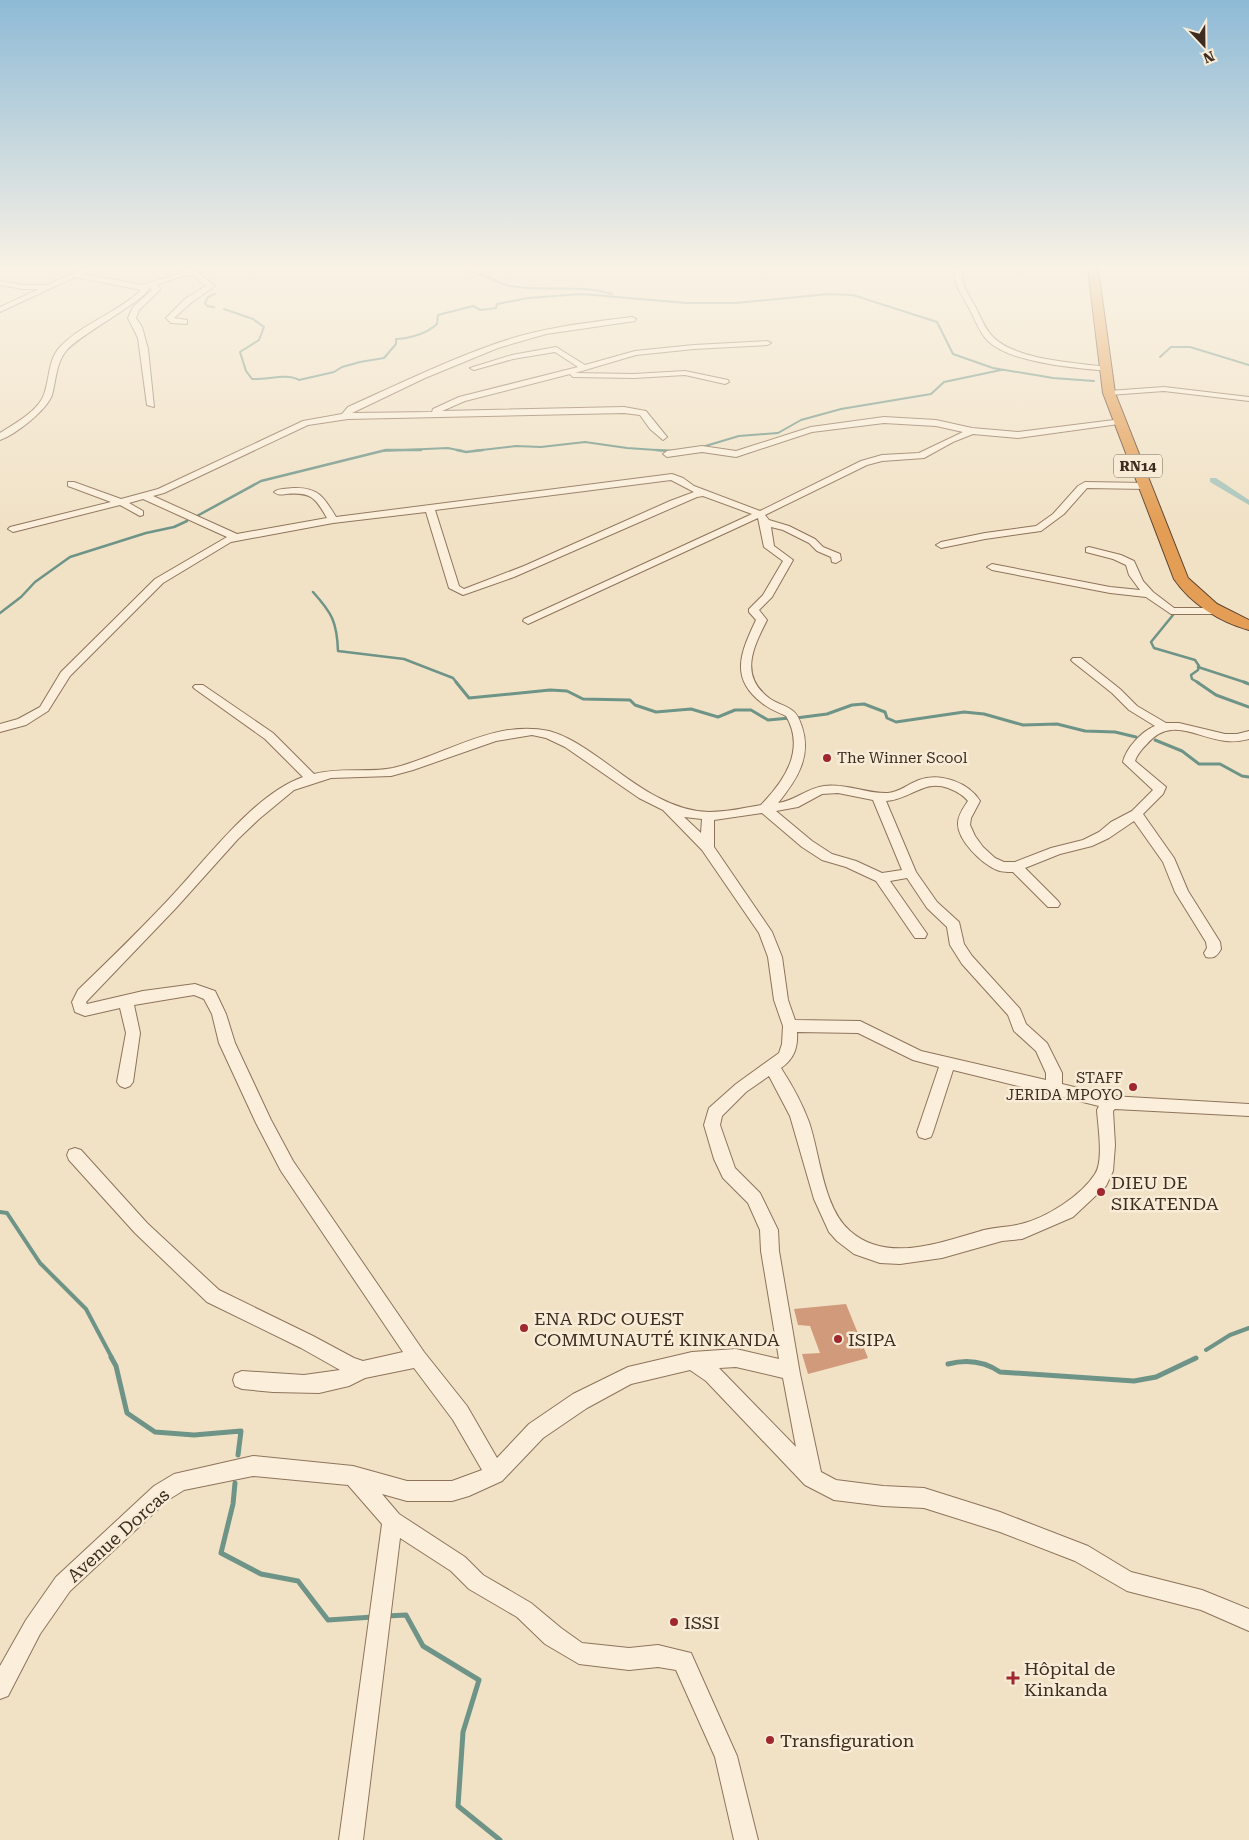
<svg xmlns="http://www.w3.org/2000/svg" width="1249" height="1840" font-family="'Roboto Serif',serif">
	<style>
		.lines { fill: none; stroke-linecap: round; stroke-linejoin: round }
		.stream-far4 { stroke: #6e9488; stroke-width: 2 }
		.stream-far3 { stroke: #6e9488; stroke-width: 2.5 }
		.stream-far2 { stroke: #6e9488; stroke-width: 3 }
		.stream-far1 { stroke: #6e9488; stroke-width: 4 }
		.stream { stroke: #6e9488; stroke-width: 5 }
		.canal { fill: #a8c4ba; fill-rule: evenodd }
		.building { fill: #d19a7a }
		.minor-casing { stroke: #8e735b; stroke-width: 2 }
		.highway-casing { stroke: #5c412f; stroke-width: 2 }
		.minor { fill: #fbefdb; fill-rule: evenodd }
		.highway { fill: #e39d54; fill-rule: evenodd }
		.poi-dot { fill: #a0272e; stroke: #f8ecd7; stroke-width: 2 }
		.labels { text-anchor: middle; dominant-baseline: central; stroke-width: 5; stroke-linejoin: round; paint-order: stroke }
		.shield { fill: #f8ecd7; stroke: #756656; stroke-width: 1 }
		.shield-label { font-size: 14px; font-weight: bold; fill: #3d2c1f }
		.poi-label { font-size: 15px; fill: #3d2c1f; stroke: #f8ecd7; text-anchor: start }
		.near-poi-label { font-size: 18px; fill: #3d2c1f; stroke: #f8ecd7; text-anchor: start }
		.near-street-label { font-size: 18px; fill: #3d2c1f; stroke: #f8ecd7 }
	</style>
	<rect width="100%" height="100%" fill="#f1e2c6"/>
	<g class="lines">
		<path class="stream-far4" d="M471,269L470,271C475,274 480,274 485,276C494,279 500,284 510,286C544,292 578,284 612,294
			M214,307L207,306L205,303L208,297L215,294
			M224,309L253,319L264,327L259,340L240,352L246,371L252,379C267,380 287,373 299,380L334,372L342,367L360,362L384,358L396,344V339C411,338 426,334 437,324L438,315L473,306L481,310L496,308L497,304L528,298L581,294L687,303H735L829,294L853,295L937,322L953,354L993,368L1053,378L1094,381
			M1160,357L1171,347H1190L1249,365
			M702,447L739,436L778,433L801,420L841,409L931,394L944,382L1001,370
			M381,451L448,448L462,451
			M473,451L516,446L541,447L585,442L627,448L671,451"/>
		<path class="stream-far3" d="M457,450L466,452L483,450
			M656,450L671,451
			M197,516L261,481L386,450H421
			M313,592C332,613 337,622 338,651L404,659L453,678L457,683
			M0,613L21,597L35,582L70,557L146,533L174,527L187,521
			M1173,615L1151,642L1154,648L1195,660L1199,666L1198,670L1191,675L1192,679L1199,683
			M1198,667L1247,683"/>
		<path class="stream-far2" d="M456,682L469,698L550,690L567,691L583,699L630,700L635,705L656,712L691,709L718,717L735,710H751L768,720L790,718
			M1197,682L1216,695L1249,707
			M1244,682L1249,684
			M796,718L827,714L852,705L864,704L885,712L887,718L896,722L964,712L984,714L1023,725L1057,724L1085,731L1115,732L1136,737
			M1155,740L1182,751L1199,764H1220L1242,776L1249,777"/>
		<path class="stream-far1" d="M0,1212L7,1213L40,1263L86,1309L112,1358
			M1206,1350L1230,1335L1249,1328"/>
		<path class="stream" d="M111,1357L116,1366L127,1413L155,1432L194,1435L241,1431L238,1455
			M948,1364C967,1359 984,1361 1000,1372L1134,1381L1156,1377L1196,1358
			M235,1483L233,1504L221,1553L261,1574L298,1581L328,1620L373,1617
			M387,1616L406,1615L423,1646L479,1680L463,1732L458,1806L500,1840"/>
		<path class="canal" d="M1210,478H1216L1249,500V505L1210,482Z"/>
	</g>
	<path class="building" d="M846,1304L868,1358L808,1374L802,1354L820,1353L810,1326L798,1325L794,1309Z"/>
	<g class="lines">
		<defs>
			<path id="minor" d="M180,269L197,272L215,286L192,302L174,318L187,320V324L171,323L166,318L186,298L206,286L193,275L179,277L156,285L160,288L159,291L139,310L136,318L142,327L148,349L154,407L147,405L138,338L128,318L133,307L152,290L149,287C150,298 77,336 66,351C56,363 56,381 52,395C47,410 15,435 0,440V433C14,424 33,414 42,399C50,384 47,362 59,348C82,323 118,313 141,290L75,277L0,312V307L39,289H23L0,285V281L23,285H47L83,269L86,271L82,274L142,285L185,272Z
				M955,269H961C961,284 969,295 976,308C981,318 985,329 993,337C1016,360 1076,363 1107,367L1111,369L1107,371C1077,368 1010,363 988,341C979,332 975,319 969,308C962,295 953,284 955,269Z
				M632,317L636,319L635,321L546,334L498,348L425,378L352,413L432,412L433,409L459,397L578,367L555,352L513,359L474,370L470,368L512,355L556,347L585,365L635,351L694,345L767,341L771,343L767,345L694,349L636,355L575,373L634,374L685,371L728,380L729,382L725,384L685,375L634,378L573,377L570,374L465,401L442,411L624,407L646,411L667,437L663,440L650,429L640,415L624,413L348,419L308,425L164,493L153,496L237,534L327,518C315,497 311,492 286,494C280,495 278,495 274,492C279,488 287,489 293,488C318,487 324,497 336,517L672,474L683,478L694,486L760,511L861,461L882,455L919,453L963,432L936,426L884,423L812,432L736,457L702,452L667,457L663,454L667,451L702,446L736,451L811,427L884,417L936,420L972,428L1018,432L1122,419V423L1119,424L1018,438L973,434L953,442L924,458L882,461L867,465L765,515L769,520L789,526L815,539L823,547L840,554L841,560L836,563L832,562L831,557L817,551L809,543L783,530L771,527L774,546L793,560L772,597L759,610L767,620C753,648 739,675 769,698C777,704 786,705 793,711C798,715 800,721 802,727C812,757 796,781 778,803C795,801 807,788 824,786C846,783 867,794 888,793C900,792 908,784 919,780C940,772 969,783 980,801L971,818L970,825L975,836L983,847L995,858L1004,862H1015L1051,848L1083,840L1099,832L1111,822L1132,811L1153,790L1123,762C1126,748 1142,731 1155,726L1129,710L1112,693L1073,662L1071,660L1073,658H1081L1120,689L1137,706L1166,723H1179L1225,734H1237L1249,731V739C1241,741 1234,742 1226,741C1196,738 1171,715 1146,745C1142,749 1137,755 1135,761L1166,787L1163,794L1143,814L1174,858L1188,891L1220,942L1221,949C1217,956 1214,959 1206,957L1204,953L1207,948L1206,942L1175,892L1163,862L1134,821L1109,838L1092,846L1060,854L1025,868L1058,901L1060,904L1058,907H1048L1013,872C1007,872 1002,872 997,870C982,864 957,840 958,823C958,815 964,807 968,801C963,795 956,791 948,788C924,779 911,799 886,801L916,872L937,902L959,922L964,944L972,956L1020,1009L1026,1024L1047,1043L1062,1073V1084L1111,1096L1249,1104V1116L1115,1109L1113,1111L1115,1145L1113,1171L1106,1186L1073,1217L1022,1239L1002,1241L942,1258L900,1264L880,1263L854,1254L837,1241L829,1232L814,1199L790,1116L769,1076L746,1092L722,1116L720,1125L735,1168L760,1193L778,1230L779,1251L800,1374L821,1472L836,1480L883,1486L924,1488L1000,1512L1088,1546L1131,1572L1202,1590L1249,1609V1631L1201,1610L1127,1591L1075,1561L1000,1532L924,1508L883,1506L834,1500L805,1485L706,1381L690,1370L631,1384L587,1408L543,1438L502,1481L469,1496L452,1501H407L382,1494L399,1514L465,1557L483,1575L531,1603L561,1628L582,1643L629,1648L658,1645L691,1653L737,1756L758,1840H734L715,1757L676,1670L658,1667L629,1670L579,1664L545,1644L517,1617L469,1589L451,1571L400,1538L363,1840H339L382,1524L348,1485L253,1476L184,1490L168,1500L70,1591L40,1634L8,1696L0,1699V1666L26,1620L56,1577L154,1486L174,1474L253,1456L353,1466L407,1481H452L482,1470L453,1420L414,1368L365,1378L349,1386L319,1393L273,1392L242,1389L235,1386L233,1380L235,1374L242,1371L304,1375L340,1370L301,1348L207,1302L135,1233L69,1160L67,1155L69,1150L75,1148L81,1150L147,1223L219,1290L313,1336L354,1358L363,1361L403,1352L281,1171L256,1123L219,1043L212,1014L204,999L194,995L134,1005L140,1033L133,1082L130,1086L125,1088L120,1086L117,1082L126,1033L120,1008L85,1016L75,1012L72,1002L78,990C109,960 140,930 169,899C205,861 254,794 303,777L265,739L195,689L193,687L195,685H203L273,733L314,774C341,767 367,773 393,768C444,756 494,719 549,731C568,736 586,749 602,760C634,783 668,811 709,812C727,812 744,808 761,805C784,781 806,750 786,716C778,712 769,709 762,703C729,678 741,652 756,620L749,612V609L763,595L783,561L764,547L758,518L528,624L523,621L524,619L752,514L703,496L697,497L514,577L463,595L449,588L426,512L333,523L231,542L163,583L70,676L48,711L26,725L0,732V724L18,719L40,707L61,672L155,579L227,537L143,499L129,503L143,511V515L140,516L120,505L13,532L8,529L10,527L111,502L68,486V482H74L121,499L158,489L303,421L342,414L348,407C403,382 458,355 516,337C554,326 593,322 632,317ZM671,480L694,492L670,501L524,566L464,589L459,586L435,510ZM532,735L546,738L565,747L639,798L663,810L702,850L759,933L768,957L774,1000L783,1026L782,1044L779,1053L736,1084L709,1108L704,1125L714,1159L723,1178L748,1203L760,1230L761,1251L779,1359L736,1349L692,1352L628,1367L573,1394L529,1424L497,1458L467,1406L424,1352L293,1161L271,1120L235,1043L226,1014L215,991L195,984L143,991L87,1004L86,1002L176,908L238,839L259,819L294,790L331,778L391,776L413,770L496,741ZM838,793L873,800L902,870L882,873L856,861L832,854L812,841L776,811L798,807L822,794ZM762,813L802,847L822,860L846,867L876,881L915,938H925L927,934L890,881L907,878L927,908L947,927L950,945L962,964L1008,1015L1014,1031L1036,1051L1046,1073V1080L921,1051L860,1021L795,1020L788,1000L782,957L772,932L714,847V820ZM684,817L702,819L701,833ZM797,1032L858,1033L913,1060L939,1067L917,1132L919,1137L925,1139L931,1137L933,1132L953,1070L1099,1106L1097,1110C1098,1126 1104,1161 1095,1174C1081,1196 1046,1218 1021,1224C1009,1227 996,1227 984,1230C941,1242 888,1264 850,1231C823,1208 820,1154 809,1122C802,1103 792,1085 781,1068C794,1059 798,1048 797,1032ZM736,1367L783,1378L796,1447L719,1368Z
				M1164,387L1249,397V401L1164,391L1109,395L1105,393L1109,391Z
				M1085,482L1146,483L1151,486L1146,489L1087,488L1064,514L1041,531L985,539L941,548L936,545L941,542L985,533L1036,526L1053,514L1078,486Z
				M1089,547L1121,555L1134,561L1143,581L1153,592L1174,608H1216L1221,611L1216,614H1171L1146,597L1110,593L992,570L987,567L992,564L1110,587L1140,590L1129,575L1126,565L1113,559L1086,552V548Z"/>
			<path id="highway" d="M1088,269H1098L1115,393L1188,578L1217,604L1249,620V630C1220,622 1191,604 1174,579L1103,393Z"/>
		</defs>
		<use href="#minor" class="minor-casing"/>
		<use href="#highway" class="highway-casing"/>
		<use href="#minor" class="minor"/>
		<use href="#highway" class="highway"/>
	</g>
	<linearGradient id="sky" x2="0" y2="1"><stop stop-color="#8ebad6"/><stop offset="0.51" stop-color="#f9f2e5"/><stop offset="1" stop-color="#f9f2e5" stop-opacity="0"/></linearGradient>
	<rect width="1249" height="526" fill="url(#sky)"/>
	<g class="poi-dot">
		<circle cx="827" cy="758" r="5"/>
		<circle cx="1133" cy="1087" r="5"/>
		<circle cx="1101" cy="1192" r="5"/>
		<circle cx="524" cy="1328" r="5"/>
		<circle cx="838" cy="1339" r="5"/>
		<circle cx="674" cy="1622" r="5"/>
		<path d="M1010.5 1670.5h5v5h5v5h-5v5h-5v-5h-5v-5h5z"/>
		<circle cx="770" cy="1740" r="5"/>
	</g>
	<g class="labels">
		<rect class="shield" x="1114" y="454.5" width="48" height="23" rx="4"/>
		<g class="shield-label">
			<text x="1138" y="466">RN14</text>
		</g>
		<g class="poi-label">
			<text x="837" y="758">The Winner Scool</text>
			<text x="1123" y="1078" text-anchor="end">STAFF<tspan x="1123" dy="17">JERIDA MPOYO</tspan></text>
		</g>
		<g class="near-poi-label">
			<text x="1111" y="1182">DIEU DE<tspan x="1111" dy="21">SIKATENDA</tspan></text>
			<text x="534" y="1318">ENA RDC OUEST<tspan x="534" dy="21">COMMUNAUTÉ KINKANDA</tspan></text>
			<text x="848" y="1339">ISIPA</text>
			<text x="684" y="1622">ISSI</text>
			<text x="1024" y="1668">Hôpital de<tspan x="1024" dy="21">Kinkanda</tspan></text>
			<text x="780" y="1740">Transfiguration</text>
		</g>
		<g class="near-street-label">
			<text transform="translate(118 1535) rotate(-42)">Avenue Dorcas</text>
		</g>
	</g>
	<g transform="translate(1204 45) rotate(158)" stroke="#f8ecd7" stroke-width="4" paint-order="stroke">
	<path d="M0-4L9 19L0 12L-9 19Z" fill="#3d2c1f"/>
	<text y="-8" font-size="14" font-weight="bold" text-anchor="middle" fill="#3d2c1f">N</text>
	</g>
</svg>
